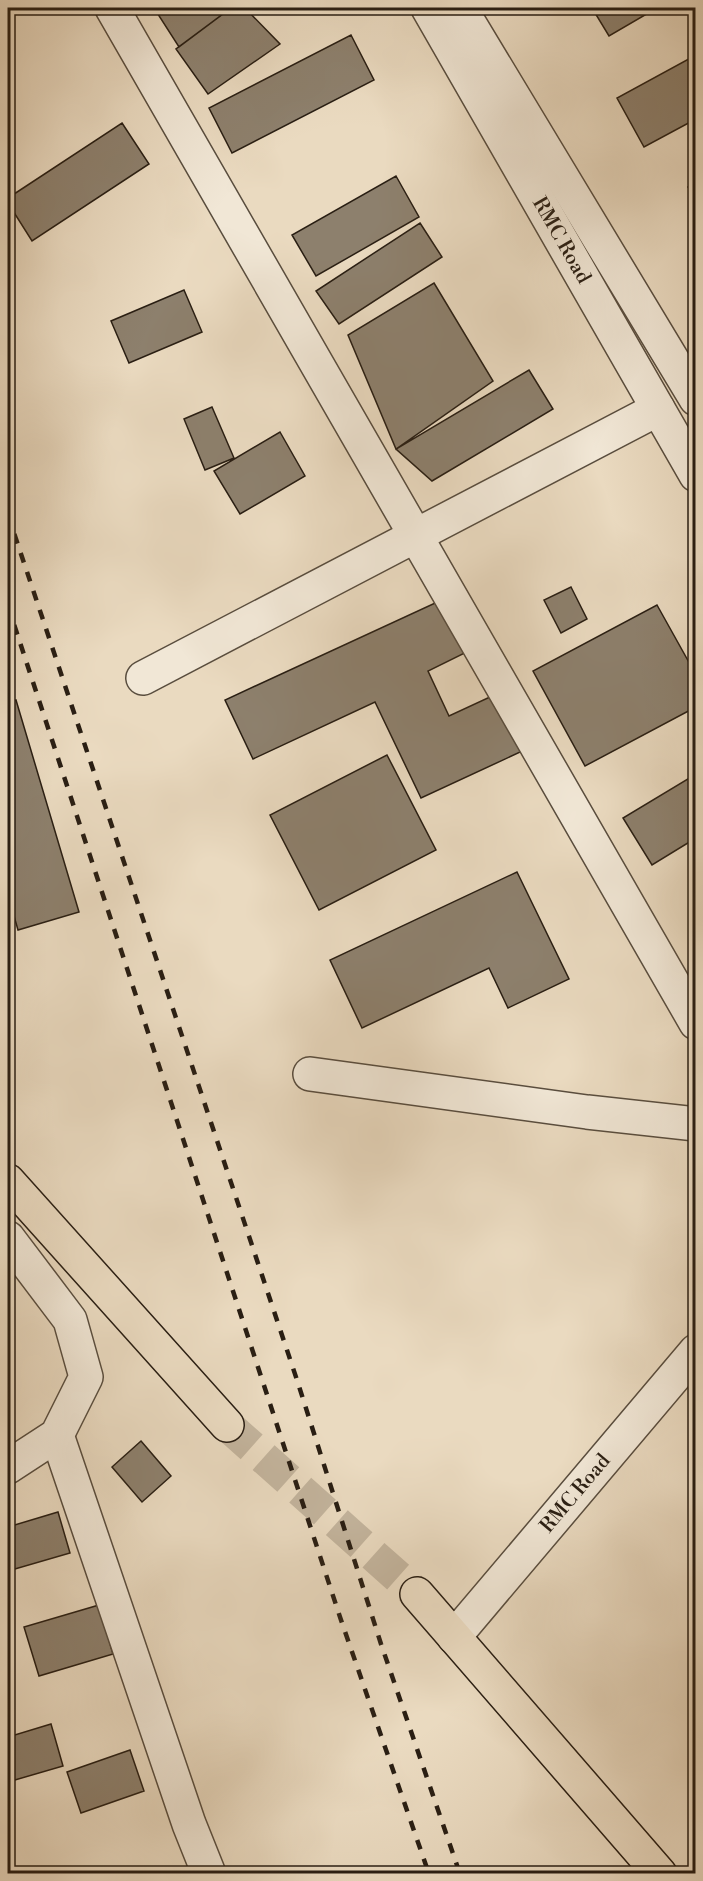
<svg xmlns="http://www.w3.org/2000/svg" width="703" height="1881" font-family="'Libre Bodoni',serif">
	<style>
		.building { fill: #8d806d; stroke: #291e13; stroke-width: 1.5 }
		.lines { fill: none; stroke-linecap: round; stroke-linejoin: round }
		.major-tunnel { stroke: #c3b49d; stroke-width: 33; stroke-dasharray: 33 16; stroke-linecap: butt }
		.minor-casing { stroke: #594d3e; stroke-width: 36 }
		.major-casing { stroke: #291e13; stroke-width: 36 }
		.minor { stroke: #f1e7d6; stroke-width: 33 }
		.major { stroke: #eadac0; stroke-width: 33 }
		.rail { stroke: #291e13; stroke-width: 4.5; stroke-dasharray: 10 10; stroke-linecap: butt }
		.labels { text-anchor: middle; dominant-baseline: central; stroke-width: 4.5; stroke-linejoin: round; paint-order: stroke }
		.street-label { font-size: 20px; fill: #291e13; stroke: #f1e7d6 }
	</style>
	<rect width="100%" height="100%" fill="#eadac0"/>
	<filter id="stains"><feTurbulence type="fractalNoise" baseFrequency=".00333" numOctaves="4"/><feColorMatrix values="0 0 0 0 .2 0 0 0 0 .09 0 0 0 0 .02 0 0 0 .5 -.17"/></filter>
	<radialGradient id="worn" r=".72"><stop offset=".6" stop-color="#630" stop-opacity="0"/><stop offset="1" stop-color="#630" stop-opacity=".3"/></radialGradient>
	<path class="building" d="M154,8H231L179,47Z
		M231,8H245L280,44L208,94L176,49Z
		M592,8H657L609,36Z
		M351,35L374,80L232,153L209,108Z
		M696,55V119L644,147L617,98Z
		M122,123L149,164L32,241L8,203V198Z
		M396,176L419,217L316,276L292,235Z
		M696,183V199L688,187Z
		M420,223L442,257L339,324L316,291Z
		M434,283L493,381L396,449L348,335Z
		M184,290L202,332L129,363L111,321Z
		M529,370L553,409L432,481L396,449Z
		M212,407L234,458L205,470L184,419Z
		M280,432L305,476L240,514L214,471Z
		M571,587L587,619L561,633L544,600Z
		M459,592L483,644L428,671L449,716L505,690L531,747L421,798L375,702L253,759L225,700Z
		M657,605L696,675V707L585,766L533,671Z
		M16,700L79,912L18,930L8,895V703Z
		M387,755L436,850L319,910L270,815Z
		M696,774V838L652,865L623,818Z
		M517,872L569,979L508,1008L489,968L362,1028L330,960Z
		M141,1441L171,1476L142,1502L112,1467Z
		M58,1512L70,1553L8,1571V1527Z
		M99,1605L113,1654L39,1676L24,1627Z
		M51,1724L63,1766L8,1782V1737Z
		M130,1750L144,1791L81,1813L67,1772Z"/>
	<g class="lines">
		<path class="major-tunnel" d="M227,1425L417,1594"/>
		<defs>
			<g id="minor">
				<path d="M112,8L696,1023"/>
				<path id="s1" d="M428,8L696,475"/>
				<path d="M460,8L696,399"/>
				<path d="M143,678L658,409"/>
				<path d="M310,1074L587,1112L696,1124"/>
				<path d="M8,1238L70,1320L86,1377L57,1435L8,1467"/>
				<path d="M57,1435L189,1824L209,1874"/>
				<path id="s2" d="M454,1637L696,1351"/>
			</g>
			<path id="major" d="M8,1181L227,1425
				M417,1594L660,1874"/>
		</defs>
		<use href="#minor" class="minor-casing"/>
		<use href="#major" class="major-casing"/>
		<use href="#minor" class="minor"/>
		<use href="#major" class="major"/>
		<path class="rail" d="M8,515L297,1380L381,1644L460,1874
			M8,606L341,1620L429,1874"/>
	</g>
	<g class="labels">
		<g class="street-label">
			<text stroke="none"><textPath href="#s1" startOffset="268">RMC Road</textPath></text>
			<text stroke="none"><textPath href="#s2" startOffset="188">RMC Road</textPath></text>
		</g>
	</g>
	<rect width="703" height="1881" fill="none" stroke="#eadac0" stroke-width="30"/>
	<rect x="9" y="9" width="685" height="1863" fill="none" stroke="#291e13" stroke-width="3"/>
	<rect x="15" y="15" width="673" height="1851" fill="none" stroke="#291e13" stroke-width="1.5"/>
	<rect width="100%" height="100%" filter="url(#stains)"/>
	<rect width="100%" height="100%" fill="url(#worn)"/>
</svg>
